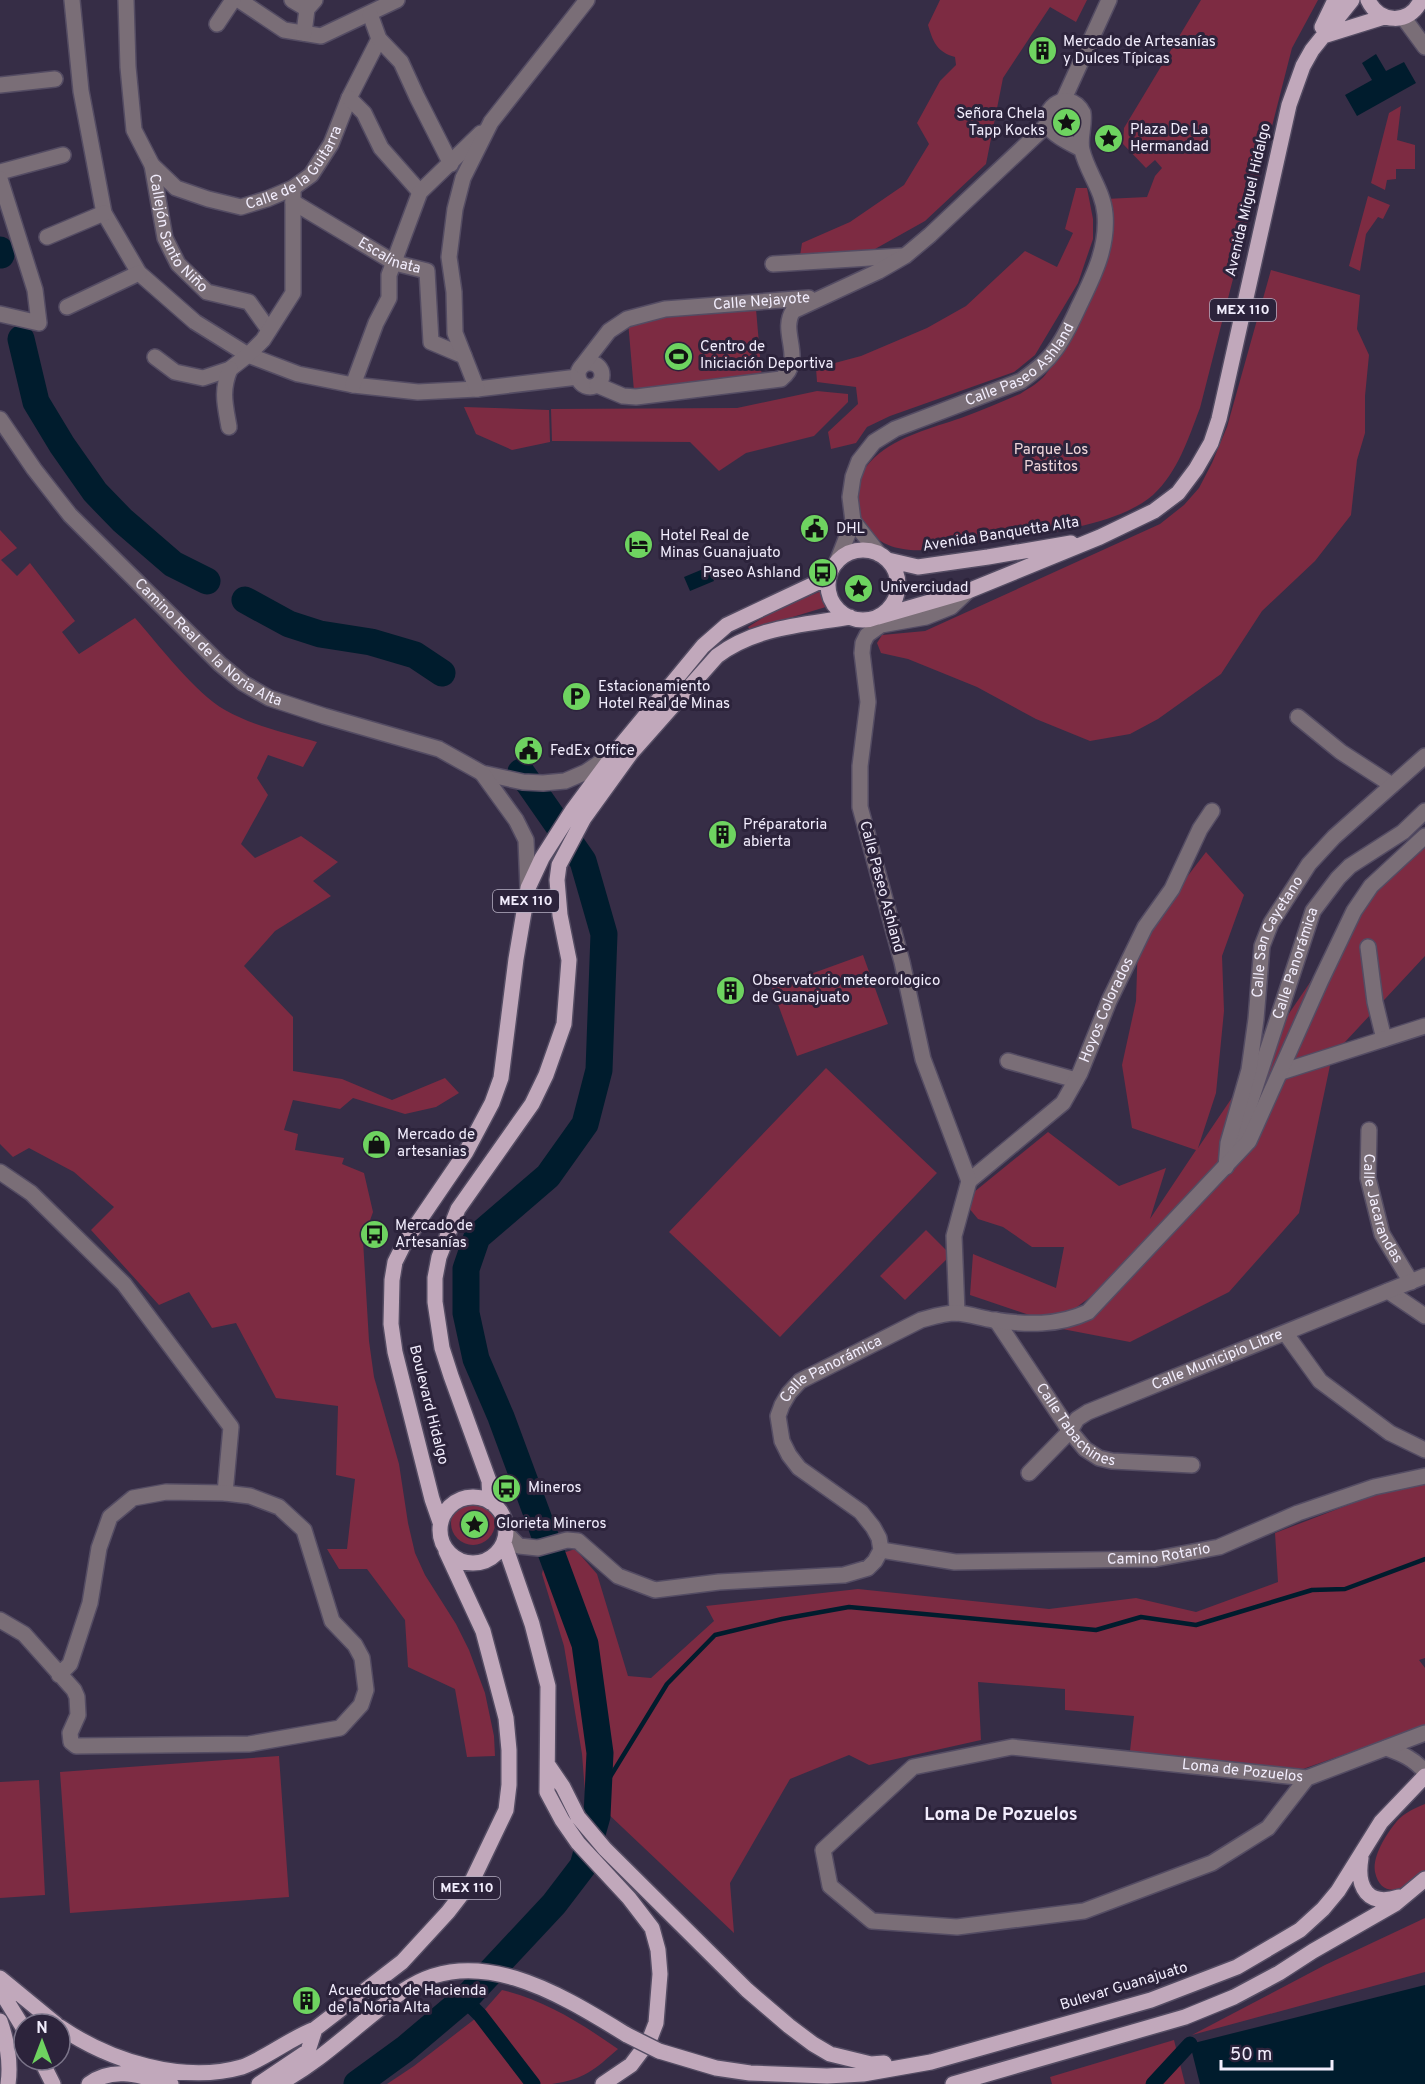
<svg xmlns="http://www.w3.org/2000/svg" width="1425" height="2084" font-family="Overpass,sans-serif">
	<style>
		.green { fill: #7d2b42; fill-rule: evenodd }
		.water { fill: #001c2d }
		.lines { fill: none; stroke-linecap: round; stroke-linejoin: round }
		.stream { stroke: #001c2d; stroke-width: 4.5 }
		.canal { stroke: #001c2d; stroke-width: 15 }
		.river { stroke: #001c2d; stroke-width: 27 }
		.minor-casing { stroke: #544c63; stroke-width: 18 }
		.major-casing { stroke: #544c63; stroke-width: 18 }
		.minor { stroke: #7a6e77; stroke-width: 15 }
		.major { stroke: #c1a8bb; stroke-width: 15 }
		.major-bridge-casing { stroke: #544c63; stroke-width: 18; stroke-linecap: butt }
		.major-bridge { stroke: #c1a8bb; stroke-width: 15 }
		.labels { text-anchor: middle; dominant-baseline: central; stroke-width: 6; stroke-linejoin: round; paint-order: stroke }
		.shield { fill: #2c233b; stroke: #b7b0c3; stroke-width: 1.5 }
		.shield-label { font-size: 14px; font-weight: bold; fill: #f2edfd }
		.poi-label { font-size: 15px; fill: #f2edfd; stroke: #2c233b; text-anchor: start }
		.street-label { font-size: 15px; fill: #f2edfd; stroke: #2c233b }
		.park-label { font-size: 15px; fill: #f0d6da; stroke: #2c233b }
		.quarter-label { font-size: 18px; font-weight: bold; fill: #f2edfd; stroke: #2c233b }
	</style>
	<rect width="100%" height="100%" fill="#362d46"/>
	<path class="green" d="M940,0H1087L1076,22L1050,7L1003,78L986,164L925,221L875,249L800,256L802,243L850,222L904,185L929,144L917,123L940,81L956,65L955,57C937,52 933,42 928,25Z
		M1201,0H1318L1292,48L1200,408C1188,439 1178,472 1153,495C1116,528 1019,538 970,544C947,547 922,554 898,548C878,544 859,527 858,506C856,484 858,473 875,457C898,436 932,428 961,418C981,411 1001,402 1020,394C1029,388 1039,383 1046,374C1058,360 1103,281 1106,264C1110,242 1108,221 1105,199L1147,197L1155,176L1162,168L1155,160L1146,168L1123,144L1124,128Z
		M1401,106L1397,140L1415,145V169H1396V179L1387,180L1385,190L1371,183L1389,113Z
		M1059 124a8 8 0 1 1 16 0a8 8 0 1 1-16 0Z
		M1076,188H1087L1093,219V239L1078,283L1035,355L1014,372L890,416L867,427L856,443L831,449L828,432L858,404L856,387L817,382L816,368L861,356L927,328L966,306L1025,251L1057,267L1073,233L1065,229Z
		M1368,196L1390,205L1383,219L1378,217L1366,234L1360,271L1349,266Z
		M1271,270L1360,295L1357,329L1369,355L1365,396V433L1357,460L1351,515L1315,561L1262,611L1221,674L1158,719L1130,734L1090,741L1036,719L977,687L908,659L881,653L877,643L882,635L925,631L1160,524L1184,505L1199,488L1212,463L1227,427Z
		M756,309L762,379L634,391L628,321Z
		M817,391L848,394V402L814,436L746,453L719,471L690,442L552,441L551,409L737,408Z
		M464,407L549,410L550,442L512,450L476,434Z
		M0,530L17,548L1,560L17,576L30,563L75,621L62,632L79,654L135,618C159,645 195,693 225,710C253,726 287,733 317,742L303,767L268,755L257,778L268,795L241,844L255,858L301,836L338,862L313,881L331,896L275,931L244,966L293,1017V1071L342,1079L392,1100L445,1078L459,1093L436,1107L405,1114L353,1098L340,1109L293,1100L284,1130L298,1134L295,1150L344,1158L342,1164L364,1173L373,1212L363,1240L369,1341L374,1377L399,1464L408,1523L415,1553L425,1575L456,1624L469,1650L485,1693L494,1736L495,1756L467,1757L455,1689L408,1667L405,1620L367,1569H339L327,1549H347L355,1479L336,1475L338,1406L276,1398L236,1323L212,1328L189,1292L159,1305L91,1230L114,1207L74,1172L29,1148L13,1157L0,1144Z
		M846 588a13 13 0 1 1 26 0a13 13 0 1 1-26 0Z
		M824,590L829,606L750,630L748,627L775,610Z
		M1425,845V956L1332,1056L1299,1213L1229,1292L1130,1342L1031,1323L1044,1320L970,1295L973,1254L1056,1288L1064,1247H1032L1003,1227L978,1219L963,1201L1048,1132L1119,1186L1166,1168L1150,1219L1196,1150L1132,1128L1122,1065L1136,1001L1138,941L1206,852L1244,895L1222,956L1224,1011L1216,1093L1198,1148L1382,876ZM1104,1287L1088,1312L1066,1315Z
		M863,955L888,1024L797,1056L772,988Z
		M826,1068L937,1173L780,1337L669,1232Z
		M926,1230L951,1255L905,1300L880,1276Z
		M1425,1484V1658L1419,1660L1425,1668V1726L1303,1769L1130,1751L1134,1716L1065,1710V1689L978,1682L981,1740L869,1765L849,1755L790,1779L730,1883L734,1933L585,1792L582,1754L564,1646L542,1574L545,1559L575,1549L597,1574L628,1676L651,1678L714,1621L706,1606L858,1589L1049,1609L1136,1598L1196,1612L1278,1582L1275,1533L1374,1495Z
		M451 1523a22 22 0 1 1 44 0a22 22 0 1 1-44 0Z
		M279,1756L289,1897L70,1913L60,1772Z
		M39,1780L45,1895L0,1898V1782Z
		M1425,1804V1870C1413,1886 1382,1904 1375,1872C1372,1856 1387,1833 1397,1821C1404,1813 1415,1808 1425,1804Z
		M1425,1918V1972L1192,2035L1325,1965Z
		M502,1990C545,2000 582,2024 618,2049C594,2070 585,2079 552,2084H387L414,2066L480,2015Z
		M1174,2040L1185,2084H1052L1050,2077Z"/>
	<path class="water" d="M1376,54L1386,71L1404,62L1416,83L1357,116L1345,95L1372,80L1362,63Z
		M708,567L714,581L690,591L684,577Z
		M1425,1985V2084H1200L1190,2044Z"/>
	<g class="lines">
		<path class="stream" d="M599,1795L667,1684L715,1635L782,1619L849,1607L1096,1630L1141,1617L1196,1625L1312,1590L1345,1589L1425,1559"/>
		<path class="canal" d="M464,1999L480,2015L533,2084
			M1153,2084L1190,2044"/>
		<path class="river" d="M0,250L1,255
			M21,339L36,402L62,445L95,492L122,520L173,564L207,581
			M245,600L289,624L320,634L371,642L415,655L442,673
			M357,2084L405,2049L470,1994L554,1904L583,1866L597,1816L600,1753L585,1644L501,1417L476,1359L466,1313V1269L477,1237L548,1176L585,1124L599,1070L604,934L583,861L521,772"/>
		<defs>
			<g id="minor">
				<path d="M72,0L81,91L104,213L139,273L195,322L248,355L298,374L353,385L418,392L477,389L578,377"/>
				<path id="s1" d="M126,0L128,67L134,130L152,165L176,188L208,199L241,207L267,199L293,188L311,175L331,144L349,98L379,39"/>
				<path d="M239,0L284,30L321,36L397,0"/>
				<path d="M292,0L307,9"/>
				<path d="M370,14L379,39L401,62L417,97L451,164"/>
				<path d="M1403,17L1425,47"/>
				<path d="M217,24L233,0"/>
				<path d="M304,33L307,9L315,0"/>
				<path d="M0,85L55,79"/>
				<path d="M349,98L364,113L381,148L420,192"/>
				<path d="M1063,101L1109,0"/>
				<path id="s2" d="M152,165L165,238L178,264L207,292L249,302L269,330"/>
				<path d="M0,172L63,155"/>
				<path d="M0,179L35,290L39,323L0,314"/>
				<path id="s3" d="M293,202L395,263L427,271L431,342L464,356"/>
				<path d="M47,237L104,213"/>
				<path d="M773,264L902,256"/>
				<path d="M67,307L139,273"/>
				<path d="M155,357L175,372L203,378L230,369L248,355L263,340L293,293V188"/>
				<circle cx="590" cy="375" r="12"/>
				<path id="s4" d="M582,366L609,331L627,319L665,309L809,298"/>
				<path d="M353,385L376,323L389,298V275L420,192L481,133"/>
				<path d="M597,385L623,396L636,397L781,379C806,360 779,332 793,311L879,271L905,256L930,235L1048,124"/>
				<path d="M477,389L455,333L454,292L449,257L455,209L463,178L491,122L587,0"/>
				<path id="s5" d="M0,419L34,469L70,515L220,664L243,683L269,698L324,716L439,749L482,773L523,782L543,783L565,781L586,772L615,752"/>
				<path d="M229,427C225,404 221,391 230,369"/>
				<path d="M853,521L879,554"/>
				<path id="s6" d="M837,562L853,521L850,497L853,477L859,461L874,442L895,429L1021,381C1033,372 1046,363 1055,350C1065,337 1072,321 1079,306C1093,277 1108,248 1105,214C1103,190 1087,172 1082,150C1079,138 1085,125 1083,113C1068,84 1033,113 1053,132C1060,139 1072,144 1081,149"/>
				<path d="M1298,717L1341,752L1392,785"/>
				<path d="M482,773L516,820L526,840L528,888"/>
				<path d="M1368,947L1375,1002L1384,1039"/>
				<path d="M1008,1061L1076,1080"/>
				<path d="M1281,1072L1425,1026"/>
				<path id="s7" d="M1369,1130L1368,1178L1382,1234L1411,1282"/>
				<path id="s8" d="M1237,1143L1313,911L1338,878L1350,866L1403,832L1425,811"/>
				<path id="s9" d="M1226,1167L1228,1143L1249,1070L1256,1019L1262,946L1271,923L1309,864L1334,837L1425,756"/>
				<path d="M0,1172L31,1193L124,1284L231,1427L225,1493"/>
				<path id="s10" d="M969,1181L1063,1103L1080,1073L1109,1001L1145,927L1172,889L1200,829L1212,811"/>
				<path d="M1388,1291L1425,1316"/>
				<path d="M957,1313L954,1236L969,1181L923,1059L902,962L860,807V766L868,702L862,653L863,643L867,635L881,625L926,617L951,607L968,591"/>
				<path id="s11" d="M996,1320L1070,1431L1085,1449L1099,1458L1112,1461L1192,1465"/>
				<path d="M1286,1334L1320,1381L1390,1433L1425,1450"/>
				<path id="s12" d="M1029,1473L1070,1431L1077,1419L1088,1412L1425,1276"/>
				<path id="s13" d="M506,1533L519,1546L538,1548L567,1540L578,1541L618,1576L655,1590L719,1582L844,1575L868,1568L875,1561L881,1550L879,1538L873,1527L861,1512L799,1468L789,1455L782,1441L778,1416L782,1405L789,1393L800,1381L921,1320C932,1317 944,1313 957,1313C969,1314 981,1318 993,1320C1026,1325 1058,1326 1088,1312L1249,1141L1321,980L1354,911L1371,886L1425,836"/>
				<path id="s14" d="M881,1550L955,1562L1155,1559L1219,1547L1298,1513L1374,1487L1425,1476"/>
				<path d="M0,1620L24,1634L74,1690L77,1697L78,1715L70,1733L71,1742L76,1746L249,1744L340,1728L361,1705L366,1690L362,1658L355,1645L332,1621L304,1530L279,1507L250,1496L225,1493L166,1492L133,1498L110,1517L99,1548L90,1603L70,1664L59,1675"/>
				<path d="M1386,1748C1403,1754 1414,1759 1425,1772"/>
				<path id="s15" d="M1307,1778L1268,1828L1212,1863L1084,1911L957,1927L872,1921L830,1886L823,1850L913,1767L1012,1747L1307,1778L1425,1733"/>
			</g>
			<path id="major" d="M1368,0C1379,24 1410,25 1421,0
				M1322,27L1335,0
				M1323,36L1384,17
				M828 585a35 35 0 1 1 70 0a35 35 0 1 1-70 0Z
				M888,560L918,567L988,557L1071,543
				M878,617L968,591L1100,537L1154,511L1178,493L1196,469L1211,443L1219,419L1289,105L1303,66L1312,50L1352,0
				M440 1530a33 33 0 1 1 66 0a33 33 0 1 1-66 0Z
				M490,1502L489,1481L451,1376L442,1348L435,1302V1278L439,1257L458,1209L532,1104L546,1075L564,1024L569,960L560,915L557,880L559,865L584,818L631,753L717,656C755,627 803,625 850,617
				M440,1522L432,1499L395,1352L391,1324L392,1280L395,1262L406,1240L466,1152L492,1103L501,1078L516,959L528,888L542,858L572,811L617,750L703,646L727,625L829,577
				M504,1543L532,1624L548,1686L547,1792L562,1820L578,1843L629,1898L652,1928L658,1950L660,1974L656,2023L649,2041L631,2065L603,2084
				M548,1765L563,1787L578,1817L605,1849L747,1990L789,2026L813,2044L830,2054L871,2064L884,2063
				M1361,1858C1356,1888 1368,1907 1399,1897
				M0,1978L56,2024
				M0,1990L24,2029
				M0,2021C7,2041 11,2063 8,2084
				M60,2027C110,2061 182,2084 242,2067C268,2057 289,2039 315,2029
				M659,2051L716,2068L750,2073L827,2076L863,2074L931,2062L1151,2000L1237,1967L1300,1930L1323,1909L1338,1891L1381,1822L1425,1776
				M41,2060L53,2084
				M89,2084C114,2065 144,2077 171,2084
				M259,2084L308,2051L315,2029L402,1962L448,1912L472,1881L506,1810L509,1785V1750L506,1718L483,1631L446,1551
				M278,2084C324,2060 360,2021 403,1991C476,1940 563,1996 627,2035
				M953,2084L1185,2017L1234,1997L1279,1973L1313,1951L1395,1904L1425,1879"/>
		</defs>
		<use href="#minor" class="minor-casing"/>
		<use href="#major" class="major-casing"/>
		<use href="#minor" class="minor"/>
		<use href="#major" class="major"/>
		<defs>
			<path id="major-bridge" d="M627,2035L659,2051"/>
		</defs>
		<use href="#major-bridge" class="major-bridge-casing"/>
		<use href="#major-bridge" class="major-bridge"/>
	</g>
	<defs>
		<symbol id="building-disc" viewBox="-11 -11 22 22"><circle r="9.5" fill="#6ed360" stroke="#2c233b"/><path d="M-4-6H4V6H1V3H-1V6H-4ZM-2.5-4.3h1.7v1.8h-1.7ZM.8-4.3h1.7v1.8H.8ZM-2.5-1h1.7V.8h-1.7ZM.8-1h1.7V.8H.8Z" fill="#111"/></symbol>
		<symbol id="sight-disc" viewBox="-11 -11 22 22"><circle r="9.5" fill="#6ed360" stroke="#2c233b"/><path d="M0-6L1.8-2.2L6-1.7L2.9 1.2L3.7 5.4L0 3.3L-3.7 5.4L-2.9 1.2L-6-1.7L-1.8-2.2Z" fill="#111"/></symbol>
		<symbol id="stadium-disc" viewBox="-11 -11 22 22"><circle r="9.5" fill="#6ed360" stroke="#2c233b"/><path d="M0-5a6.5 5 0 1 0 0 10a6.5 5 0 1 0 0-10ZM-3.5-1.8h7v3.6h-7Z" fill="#111"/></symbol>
		<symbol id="civic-disc" viewBox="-11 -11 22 22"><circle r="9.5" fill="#6ed360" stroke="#2c233b"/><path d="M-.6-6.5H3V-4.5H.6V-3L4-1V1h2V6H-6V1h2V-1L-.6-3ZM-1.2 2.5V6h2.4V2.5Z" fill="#111"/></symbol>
		<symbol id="hotel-disc" viewBox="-11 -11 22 22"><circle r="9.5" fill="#6ed360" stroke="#2c233b"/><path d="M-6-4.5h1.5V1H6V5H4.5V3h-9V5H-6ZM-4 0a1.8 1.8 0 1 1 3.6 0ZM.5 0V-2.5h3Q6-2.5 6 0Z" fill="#111"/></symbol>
		<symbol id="bus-disc" viewBox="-11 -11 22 22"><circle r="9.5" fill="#6ed360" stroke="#2c233b"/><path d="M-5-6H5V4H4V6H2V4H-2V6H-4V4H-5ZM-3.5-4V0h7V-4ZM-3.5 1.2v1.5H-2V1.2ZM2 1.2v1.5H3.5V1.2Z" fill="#111"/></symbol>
		<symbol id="parking-disc" viewBox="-11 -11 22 22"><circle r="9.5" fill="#6ed360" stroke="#2c233b"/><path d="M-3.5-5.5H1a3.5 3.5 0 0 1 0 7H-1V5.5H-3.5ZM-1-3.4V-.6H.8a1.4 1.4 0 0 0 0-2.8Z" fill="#111"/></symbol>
		<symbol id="shop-disc" viewBox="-11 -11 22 22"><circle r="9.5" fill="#6ed360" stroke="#2c233b"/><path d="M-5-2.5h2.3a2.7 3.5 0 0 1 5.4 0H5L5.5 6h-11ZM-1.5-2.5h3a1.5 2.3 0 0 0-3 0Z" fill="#111"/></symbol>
	</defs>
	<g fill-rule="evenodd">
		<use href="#building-disc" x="1026" y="34" width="33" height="33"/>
		<use href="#sight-disc" x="1050" y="106" width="33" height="33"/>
		<use href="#sight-disc" x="1092" y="122" width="33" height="33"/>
		<use href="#stadium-disc" x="662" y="340" width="33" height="33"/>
		<use href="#civic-disc" x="798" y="512" width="33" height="33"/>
		<use href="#hotel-disc" x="622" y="528" width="33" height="33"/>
		<use href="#bus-disc" x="806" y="556" width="33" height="33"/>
		<use href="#sight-disc" x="842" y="572" width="33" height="33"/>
		<use href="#parking-disc" x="560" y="680" width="33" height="33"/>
		<use href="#civic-disc" x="512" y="734" width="33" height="33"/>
		<use href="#building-disc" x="706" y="818" width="33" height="33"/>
		<use href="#building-disc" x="714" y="974" width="33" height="33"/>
		<use href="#shop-disc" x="360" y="1128" width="33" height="33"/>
		<use href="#bus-disc" x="358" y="1218" width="33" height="33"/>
		<use href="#bus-disc" x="490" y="1472" width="33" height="33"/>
		<use href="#sight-disc" x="458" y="1508" width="33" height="33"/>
		<use href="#building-disc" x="290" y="1984" width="33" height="33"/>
	</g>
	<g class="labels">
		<g class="shield">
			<rect x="1210" y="299" width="66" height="22" rx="4.5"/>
			<rect x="493" y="890" width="66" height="22" rx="4.5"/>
			<rect x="434" y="1877" width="66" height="22" rx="4.5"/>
		</g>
		<g class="shield-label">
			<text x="1243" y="310">MEX 110</text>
			<text x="526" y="901">MEX 110</text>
			<text x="467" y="1888">MEX 110</text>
		</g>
		<g class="poi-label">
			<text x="1063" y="42">Mercado de Artesanías<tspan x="1063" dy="17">y Dulces Típicas</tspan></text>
			<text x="1045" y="114" text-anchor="end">Señora Chela<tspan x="1045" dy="17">Tapp Kocks</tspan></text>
			<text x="1130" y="130">Plaza De La<tspan x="1130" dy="17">Hermandad</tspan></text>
			<text x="700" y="347">Centro de<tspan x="700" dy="17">Iniciación Deportiva</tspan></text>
			<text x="836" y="529">DHL</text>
			<text x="660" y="536">Hotel Real de<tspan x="660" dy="17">Minas Guanajuato</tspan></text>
			<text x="801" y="573" text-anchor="end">Paseo Ashland</text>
			<text x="880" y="588">Univerciudad</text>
			<text x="598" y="687">Estacionamiento<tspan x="598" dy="17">Hotel Real de Minas</tspan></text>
			<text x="550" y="751">FedEx Office</text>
			<text x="743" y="825">Préparatoria<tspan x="743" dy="17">abierta</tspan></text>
			<text x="752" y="981">Observatorio meteorologico<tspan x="752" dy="17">de Guanajuato</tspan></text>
			<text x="397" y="1135">Mercado de<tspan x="397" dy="17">artesanias</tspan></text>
			<text x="395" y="1226">Mercado de<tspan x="395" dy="17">Artesanías</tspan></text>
			<text x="528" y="1488">Mineros</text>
			<text x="496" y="1524">Glorieta Mineros</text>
			<text x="328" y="1991">Acueducto de Hacienda<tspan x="328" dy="17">de la Noria Alta</tspan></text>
		</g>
		<g class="street-label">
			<text stroke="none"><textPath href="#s1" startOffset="340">Calle de la Guitarra</textPath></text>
			<text transform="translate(1249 200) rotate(-77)">Avenida Miguel Hidalgo</text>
			<text stroke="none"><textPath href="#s2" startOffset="75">Callejón Santo Niño</textPath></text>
			<text stroke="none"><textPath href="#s3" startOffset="111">Escalinata</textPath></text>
			<text stroke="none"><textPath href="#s4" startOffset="202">Calle Nejayote</textPath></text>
			<text stroke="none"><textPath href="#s6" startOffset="298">Calle Paseo Ashland</textPath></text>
			<text transform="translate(1001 535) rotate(-9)">Avenida Banquetta Alta</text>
			<text stroke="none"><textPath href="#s5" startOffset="308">Camino Real de la Noria Alta</textPath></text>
			<text transform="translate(881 887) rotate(75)">Calle Paseo Ashland</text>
			<text stroke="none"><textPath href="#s9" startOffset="238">Calle San Cayetano</textPath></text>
			<text stroke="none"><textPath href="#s8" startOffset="189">Calle Panorámica</textPath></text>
			<text stroke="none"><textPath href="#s10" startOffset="225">Hoyos Colorados</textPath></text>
			<text stroke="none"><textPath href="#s7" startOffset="81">Calle Jacarandas</textPath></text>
			<text stroke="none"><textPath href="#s12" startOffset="225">Calle Municipio Libre</textPath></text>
			<text stroke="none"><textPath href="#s13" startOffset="660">Calle Panorámica</textPath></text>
			<text transform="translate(428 1405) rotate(76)">Boulevard Hidalgo</text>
			<text stroke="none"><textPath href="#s11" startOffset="134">Calle Tabachines</textPath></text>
			<text stroke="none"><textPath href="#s14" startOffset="279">Camino Rotario</textPath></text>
			<text stroke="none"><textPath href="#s15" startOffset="1026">Loma de Pozuelos</textPath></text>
			<text transform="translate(1124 1987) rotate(-17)">Bulevar Guanajuato</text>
		</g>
		<g class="park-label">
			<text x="1051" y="450">Parque Los<tspan x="1051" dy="17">Pastitos</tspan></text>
		</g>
		<g class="quarter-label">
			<text x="1001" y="1815">Loma De Pozuelos</text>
		</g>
	</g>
	<g transform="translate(42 2042)"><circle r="28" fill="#2c233b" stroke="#7b7489" stroke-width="1.5"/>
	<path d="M0-4.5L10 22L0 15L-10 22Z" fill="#6ed360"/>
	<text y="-9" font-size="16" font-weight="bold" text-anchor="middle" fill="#f2edfd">N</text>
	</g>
	<path d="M1221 2060v9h111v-9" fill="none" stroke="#f2edfd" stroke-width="3"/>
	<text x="1230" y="2060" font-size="18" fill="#f2edfd" stroke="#2c233b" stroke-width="4.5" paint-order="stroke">50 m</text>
</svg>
